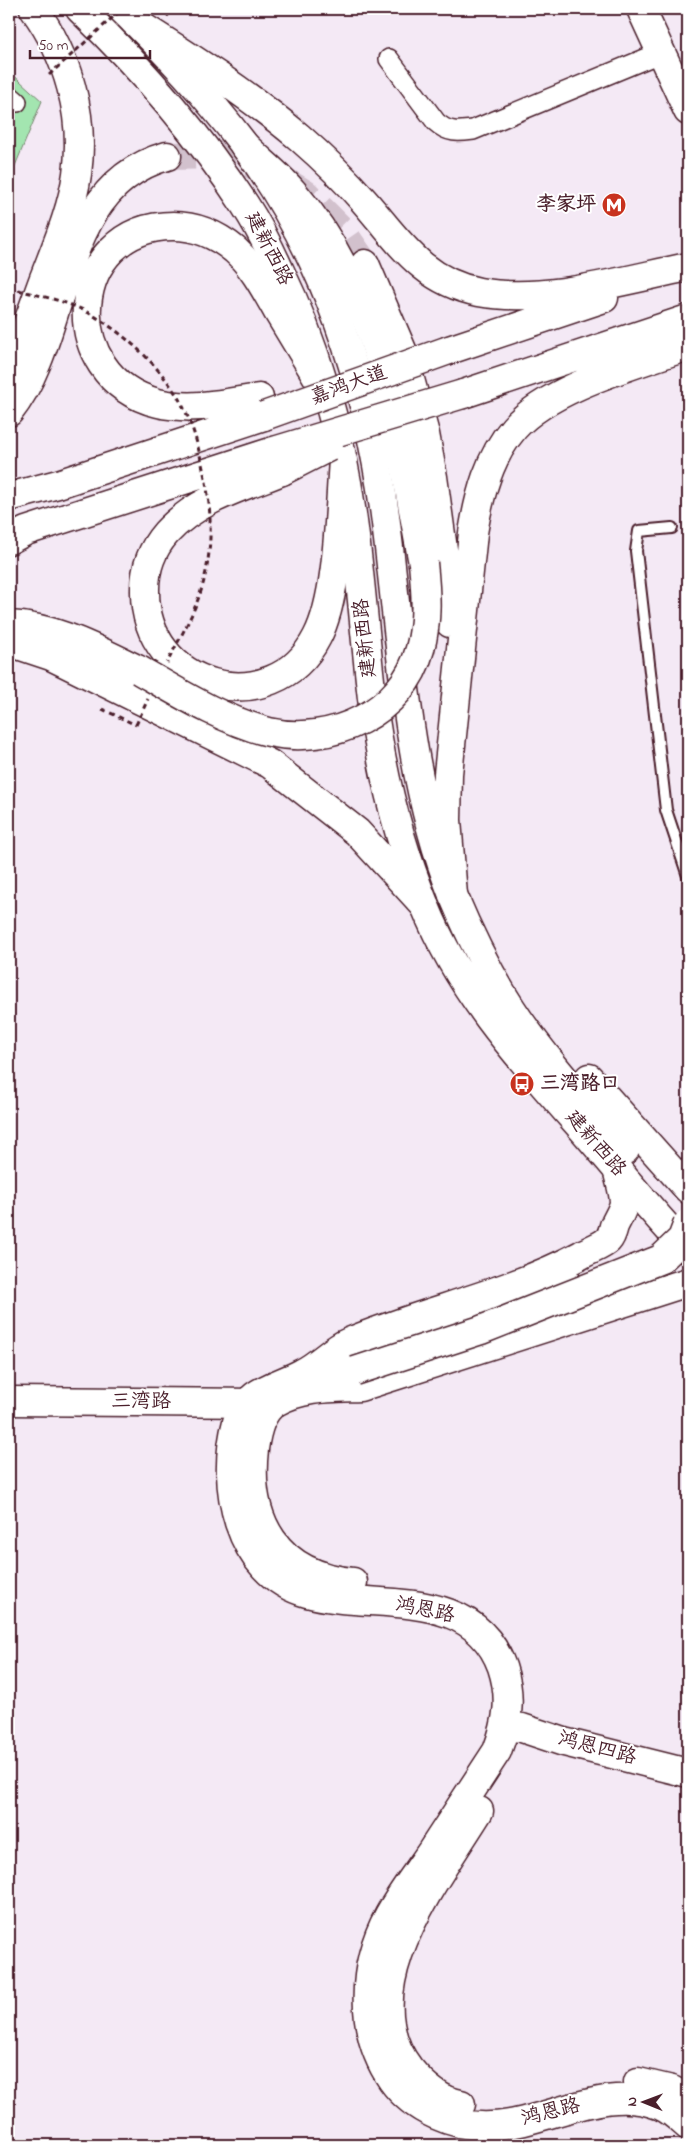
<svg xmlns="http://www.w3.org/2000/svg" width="697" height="2154" font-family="'Indie Flower','LXGW WenKai TC',sans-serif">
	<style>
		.green { fill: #a3e5b0; stroke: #76826e }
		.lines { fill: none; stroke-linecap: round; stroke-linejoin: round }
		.highway-tunnel { stroke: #d2c1cd; stroke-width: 28; stroke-dasharray: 28 14; stroke-linecap: butt }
		.lane-casing { stroke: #4a1f2b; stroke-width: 14 }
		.street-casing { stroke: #4a1f2b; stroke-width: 22 }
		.secondary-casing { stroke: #4a1f2b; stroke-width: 31 }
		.primary-casing { stroke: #4a1f2b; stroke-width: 31 }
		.highway-casing { stroke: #4a1f2b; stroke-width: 31 }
		.path { stroke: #4a1f2b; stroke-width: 3; stroke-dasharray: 5 4; stroke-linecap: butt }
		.lane { stroke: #fff; stroke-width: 10 }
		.street { stroke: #fff; stroke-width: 19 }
		.secondary { stroke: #fff; stroke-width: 28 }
		.primary { stroke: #fff; stroke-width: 28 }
		.highway { stroke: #fff; stroke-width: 28 }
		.primary-bridge-casing { stroke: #4a1f2b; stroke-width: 31; stroke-linecap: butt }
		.highway-bridge-casing { stroke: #4a1f2b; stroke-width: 31; stroke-linecap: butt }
		.path-bridge { stroke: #4a1f2b; stroke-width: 3; stroke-dasharray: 5 4; stroke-linecap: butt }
		.primary-bridge { stroke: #fff; stroke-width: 28 }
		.highway-bridge { stroke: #fff; stroke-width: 28 }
		.labels { text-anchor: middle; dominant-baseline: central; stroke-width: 4; stroke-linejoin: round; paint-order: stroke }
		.poi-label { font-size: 20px; font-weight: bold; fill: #4a1f2b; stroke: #fff; text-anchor: end }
		.street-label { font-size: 20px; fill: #4a1f2b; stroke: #fff }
	</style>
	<rect width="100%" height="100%" fill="#f4e9f5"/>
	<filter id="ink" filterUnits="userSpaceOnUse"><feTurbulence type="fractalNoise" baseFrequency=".02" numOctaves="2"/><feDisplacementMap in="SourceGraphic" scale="10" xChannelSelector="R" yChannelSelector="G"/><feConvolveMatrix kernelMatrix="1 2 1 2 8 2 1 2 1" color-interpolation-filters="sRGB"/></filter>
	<g filter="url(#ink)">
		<path class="green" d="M9,71L42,101L15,166L9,167Z"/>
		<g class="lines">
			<path class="highway-tunnel" d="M167,156L228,155L272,173L306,194L340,228L365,264"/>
			<defs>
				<path id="lane" d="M672,528L639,531L636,551L666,810L688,876"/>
				<path id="street" d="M389,59L436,122C448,133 458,132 473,130L662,52
					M9,95L17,102"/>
				<path id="secondary" d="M641,9L688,111
					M617,1168C619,1179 624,1192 624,1203C623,1210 617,1219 614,1226C613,1230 611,1237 608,1240C602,1246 589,1250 581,1255C508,1294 425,1310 349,1342C332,1349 319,1365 302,1373C276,1387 246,1390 237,1422C220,1483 237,1574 307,1593C374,1611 472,1584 502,1667C512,1697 508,1722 497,1751C475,1785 453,1818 431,1852C417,1873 401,1893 389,1915C361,1966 359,2032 392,2080C413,2110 455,2128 491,2126C547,2124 605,2082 661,2106C671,2110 680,2119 688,2126
					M9,1401L262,1403
					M353,1582C277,1575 246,1521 254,1449C256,1434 261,1411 276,1402C302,1387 331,1388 360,1387L688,1282
					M507,1726L522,1728L564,1742L688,1773
					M638,2082L672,2090L688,2099
					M461,2104C440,2101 422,2084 409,2068C348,1989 438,1878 479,1811"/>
				<path id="primary" d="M80,9C140,67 200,136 245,205C258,225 269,247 279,269C318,349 341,432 353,521C361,580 365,639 372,698C381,769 398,840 425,906C460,994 523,1062 585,1132C619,1171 652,1212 688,1250
					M122,9C165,50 206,95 242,142C325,252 369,388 386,523C402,648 406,777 453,895C471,938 493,982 519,1020C551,1066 589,1107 625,1150
					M589,1078L688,1189
					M304,1373L567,1282"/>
				<path id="highway" d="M135,22C192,58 248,94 299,137C322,157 344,178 364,201C399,241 422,281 479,292C545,304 623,280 688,267
					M244,145C260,161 279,175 293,192C383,296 398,434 423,563
					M365,264L402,350L425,434L433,477L450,600V623
					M449,350L604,298
					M9,366C24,338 33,307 44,278C57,244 72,210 77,174C85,116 68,56 34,9
					M463,394L688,319
					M259,398C226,403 191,411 158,403C55,377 67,226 173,226C196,226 217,235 235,250C254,267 266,291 278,312C295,340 312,368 329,397
					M9,412C71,335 54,187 167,156
					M282,471C241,487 196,500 166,533C152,549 145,568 145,589C143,690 273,723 317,637C339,595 339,509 343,461
					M9,497L58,484L264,416
					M9,540L26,531L274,451
					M9,625C56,627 97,650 139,670
					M9,642L51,656L270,764L357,832L425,906
					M453,895L447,820L448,774L473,533C479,496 489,457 514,428C550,387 637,364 688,346"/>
			</defs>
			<use href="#lane" class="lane-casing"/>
			<use href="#street" class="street-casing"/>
			<use href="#secondary" class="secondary-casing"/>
			<use href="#primary" class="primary-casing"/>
			<use href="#highway" class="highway-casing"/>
			<path class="path" d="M160,9L169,16
				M102,709L136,725"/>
			<use href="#lane" class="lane"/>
			<use href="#street" class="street"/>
			<use href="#secondary" class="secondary"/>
			<use href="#primary" class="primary"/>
			<use href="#highway" class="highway"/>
			<defs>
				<path id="primary-bridge" d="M355,1371L481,1330L661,1259L682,1239L688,1223"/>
				<path id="highway-bridge" d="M264,416L449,350
					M274,451L463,394
					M282,471L329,447
					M139,670C179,693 224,721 269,732C331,746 403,713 420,649C428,619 426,593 423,563"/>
			</defs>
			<use href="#primary-bridge" class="primary-bridge-casing"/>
			<use href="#highway-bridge" class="highway-bridge-casing"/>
			<path class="path-bridge" d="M49,75L122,9
				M18,290C41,296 66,301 87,312C127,334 170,374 188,417C197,438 201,460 206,482C213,522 212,564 197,602C189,623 177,643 167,663
				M136,725L148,699"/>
			<use href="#primary-bridge" class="primary-bridge"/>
			<use href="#highway-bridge" class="highway-bridge"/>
		</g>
	</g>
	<defs>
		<symbol id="metro-disc" viewBox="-11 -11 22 22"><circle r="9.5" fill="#c8321e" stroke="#fff"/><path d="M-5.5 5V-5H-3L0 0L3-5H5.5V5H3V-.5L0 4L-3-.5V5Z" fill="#fff"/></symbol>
		<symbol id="bus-disc" viewBox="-11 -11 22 22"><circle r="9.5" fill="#c8321e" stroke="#fff"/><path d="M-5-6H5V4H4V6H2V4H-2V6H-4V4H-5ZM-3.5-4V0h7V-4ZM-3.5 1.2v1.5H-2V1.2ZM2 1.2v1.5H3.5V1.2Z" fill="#fff"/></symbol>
	</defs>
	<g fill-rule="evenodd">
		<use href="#metro-disc" x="600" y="191" width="28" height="28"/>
		<use href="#bus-disc" x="508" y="1070" width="28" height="28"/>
	</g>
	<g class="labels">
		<g class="poi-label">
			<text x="596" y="205">李家坪</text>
			<text x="540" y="1084" text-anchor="start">三湾路口</text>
		</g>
		<g class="street-label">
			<text transform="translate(268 249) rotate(63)">建新西路</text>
			<text transform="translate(349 386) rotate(-20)">嘉鸿大道</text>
			<text transform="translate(366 638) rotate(-96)">建新西路</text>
			<text transform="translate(595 1144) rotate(49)">建新西路</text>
			<text x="141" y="1402">三湾路</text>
			<text transform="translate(425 1611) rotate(12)">鸿恩路</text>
			<text transform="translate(597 1749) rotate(15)">鸿恩四路</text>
			<text transform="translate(551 2113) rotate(-14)">鸿恩路</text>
		</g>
	</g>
	<rect width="697" height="2154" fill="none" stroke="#fff" stroke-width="30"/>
	<rect x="15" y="15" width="667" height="2124" fill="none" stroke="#4a1f2b" stroke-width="2" filter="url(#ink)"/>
	<g transform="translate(644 2102) rotate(271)" stroke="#ffffff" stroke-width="4" paint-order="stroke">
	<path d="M0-4L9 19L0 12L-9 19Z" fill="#4a1f2b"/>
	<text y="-8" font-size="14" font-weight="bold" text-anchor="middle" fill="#4a1f2b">N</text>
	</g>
	<path d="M30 50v8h120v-8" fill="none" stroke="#4a1f2b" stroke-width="2.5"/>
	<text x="38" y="50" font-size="15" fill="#4a1f2b" stroke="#ffffff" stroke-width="4" paint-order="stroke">50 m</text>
</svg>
